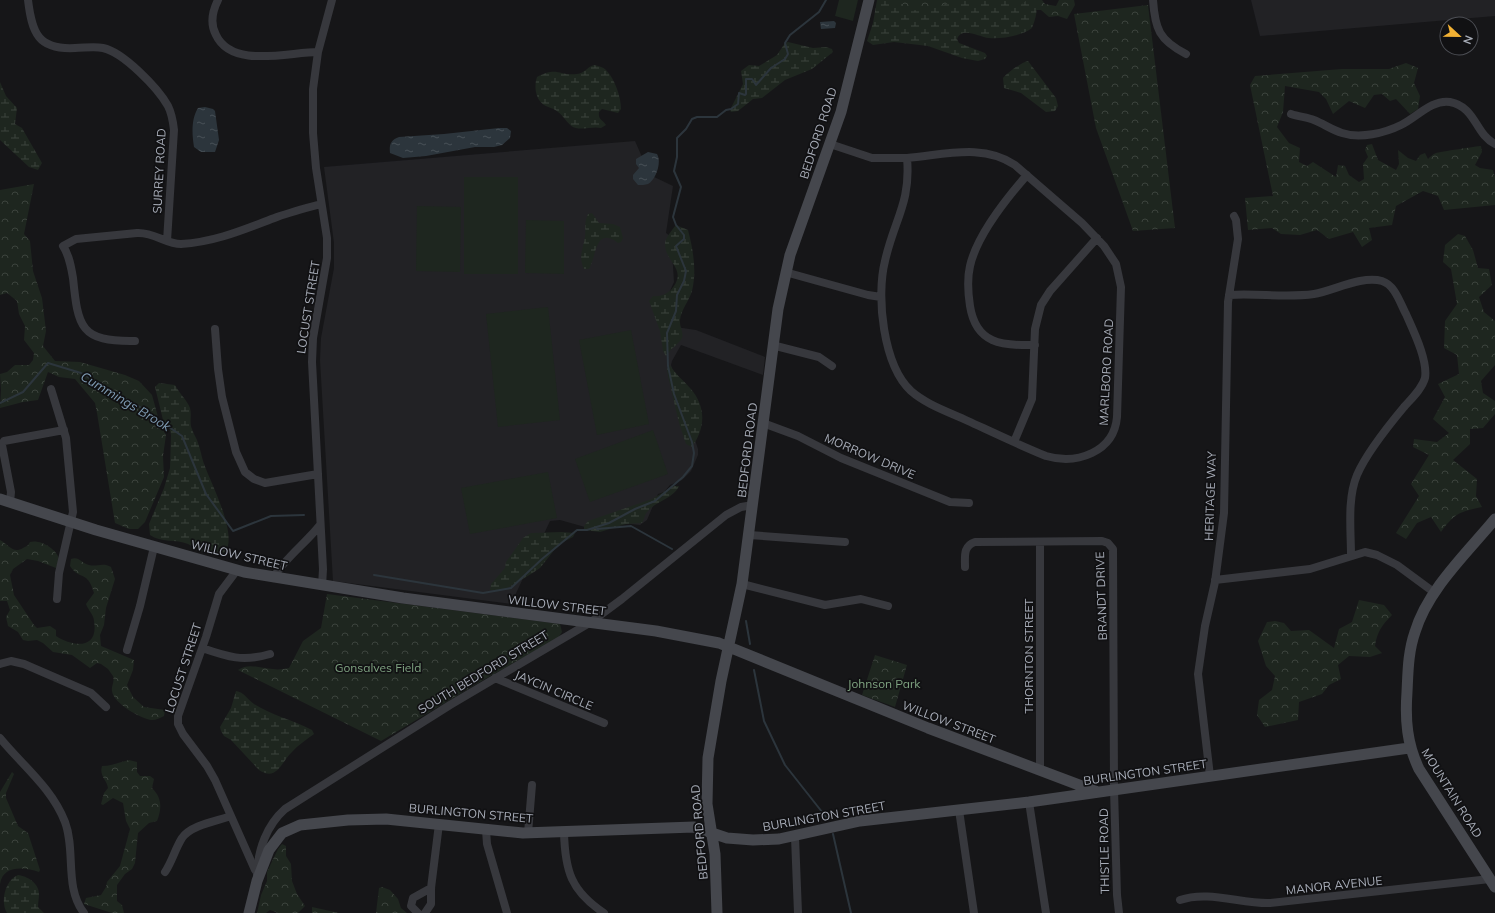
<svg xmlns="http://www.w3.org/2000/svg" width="1495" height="913" font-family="Mulish,sans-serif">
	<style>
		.built { fill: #222225 }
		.grass { fill: #1e261f }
		.forest { fill: url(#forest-crowns) }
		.wetland { fill: url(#wetland-marsh) }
		.water { fill: url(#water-ripples) }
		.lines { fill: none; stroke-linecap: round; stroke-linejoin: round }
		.stream { stroke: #2c353c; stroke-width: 2 }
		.street { stroke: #37383d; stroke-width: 8 }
		.secondary { stroke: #45474d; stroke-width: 11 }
		.labels { text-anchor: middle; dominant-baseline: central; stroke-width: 3.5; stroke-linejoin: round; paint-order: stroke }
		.street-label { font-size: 12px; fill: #a8adb8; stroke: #111113 }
		.park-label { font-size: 12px; fill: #7fa381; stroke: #111113 }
		.water-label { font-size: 13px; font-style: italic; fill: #7f9bb3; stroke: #111113 }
	</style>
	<defs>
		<pattern id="forest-crowns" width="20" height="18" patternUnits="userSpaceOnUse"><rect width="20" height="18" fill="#1e261f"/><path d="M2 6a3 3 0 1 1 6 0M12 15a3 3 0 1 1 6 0" fill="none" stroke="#3c433d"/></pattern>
		<pattern id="wetland-marsh" width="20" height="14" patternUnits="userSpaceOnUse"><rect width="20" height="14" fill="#1e261f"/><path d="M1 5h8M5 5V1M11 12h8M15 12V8" fill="none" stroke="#3c433d"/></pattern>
		<pattern id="water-ripples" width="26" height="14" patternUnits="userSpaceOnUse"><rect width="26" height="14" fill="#2c353c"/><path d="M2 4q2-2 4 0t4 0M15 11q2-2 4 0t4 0" fill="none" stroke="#485056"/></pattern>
	</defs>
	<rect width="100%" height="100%" fill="#161618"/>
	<path class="built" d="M1251,0H1495V16L1260,36Z
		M635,141L650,175L673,186L666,233L670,236L673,266L674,282L669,293V326L696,330L765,357L763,375L681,345L672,361L671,365L698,449V455L691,471L682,480L670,485L664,492L658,494L647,520L640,525L623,523L585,527L560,520L550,521L511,604L333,581L320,360L321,338L334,268V243L324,167Z"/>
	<path class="grass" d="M839,0H858L853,21L835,16Z
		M464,177H518V274H464Z
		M417,206L461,207L460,272L416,271Z
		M526,220L564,221V274L525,273Z
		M548,307L560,420L498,427L486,314Z
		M631,330L649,424L597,435L579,340Z
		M653,430L668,474L590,502L575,459Z
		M548,472L557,518L470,534L461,488Z"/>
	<path class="forest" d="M879,0H1042L1045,4L1056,6L1059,0H1074L1075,5L1067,19L1058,16L1049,17L1041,10H1036L923,27Z
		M1148,5L1175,228L1133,231L1096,128L1074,14Z
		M1406,63L1418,68L1414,83L1420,96L1418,109L1410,114L1396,99L1390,101L1382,94L1374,95L1365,108L1349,101L1333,114L1326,99L1319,92L1285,86L1283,112L1277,127L1289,143L1300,148L1299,162L1307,166L1313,162L1336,177L1338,165L1345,166L1349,175L1359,182L1364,179L1363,164L1368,157L1365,150L1367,145L1372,144L1378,160L1396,170L1399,164L1398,150L1408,158L1416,161L1420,155L1425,153L1428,159C1430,157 1433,154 1436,153C1439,152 1478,146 1481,146L1482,152L1475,165L1480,168L1493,170L1495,177V205L1444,210L1438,196L1423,191L1396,206L1392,225L1369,228L1372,240L1362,247L1353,232L1329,239L1317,230L1300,235L1281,234L1272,228L1248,230L1245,198L1273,196L1250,85L1255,76L1342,69H1389Z
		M34,184L24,234L30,241L33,271L42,298L46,331L43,346L55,361L80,362L125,375L139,381L152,395L160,424L166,435L163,456L164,477L145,522L138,529H129L115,523L97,413L95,403L75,379L59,377L48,372L38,400L23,402L0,408L1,390L0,374L7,372L15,365H29L33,360L34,353L24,340L25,326L19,314L17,301L7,293L0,295V190Z
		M1458,234L1465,236L1473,250L1478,268L1489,269L1492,285L1479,297L1484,312L1495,321V365L1481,381L1483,393L1495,401V414L1483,428L1470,429V444L1453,460L1477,479L1476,496L1482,507C1459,512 1455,513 1441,532L1431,517L1417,523L1406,539L1396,533L1419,496L1411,484L1429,455L1413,447L1414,439L1437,442L1449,433L1433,419L1445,397L1438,384L1459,374L1457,355L1444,348L1445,321L1457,304L1451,269L1443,262L1445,245Z
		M0,540C9,545 13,554 23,548C27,546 28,546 30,542C40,539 57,549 59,559L56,568L38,561L27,559L13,569L10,575L14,595L34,625L37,628L50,626L56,630V636C73,647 99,650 94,621C94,615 88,610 86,604L94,593C87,569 81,582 70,566L71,559C79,556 81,563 89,565C97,567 103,562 111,567L115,579L106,608L104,625L100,635L101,646L134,660L133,670L127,685L133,697L144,707L165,710L164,716C160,718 156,720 152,720C141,719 113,703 112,691C111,686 115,682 113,676L108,669L101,664L97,663L90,668L72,655L53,652L43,643L37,640L28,641L23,640L18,632L8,626L6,617L10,610L7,601H0Z
		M327,594L560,624L562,632L558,638L485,679L381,741L238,670C250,662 260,669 273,669C278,670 284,669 289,668L303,641L321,628Z
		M1359,600L1384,605L1392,615C1382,625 1377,632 1375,646L1382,653L1370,657L1349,656L1338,665L1341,679L1329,685L1322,694L1299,702L1298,720L1265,727L1257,715L1259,700L1272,690L1275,676L1266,666L1258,641L1267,622L1275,621L1284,623L1291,631L1309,630L1334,648L1339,629L1352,622Z
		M875,655L907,665L895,707L862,695Z
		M129,760L137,762V772L140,776H150L154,779L152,788C162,798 162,808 157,821L149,823L138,833L135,863L132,869L125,874L117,885V901L122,905L124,913H112L84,904L86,898L101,895L106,887L107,882L120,866L130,829L126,821L123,803L113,798L103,805L101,804L104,793L108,788C107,780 99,776 102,766C112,766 119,762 129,760Z
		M12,772L14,774L6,793V798L18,826L28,833L40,870L39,872C24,867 3,865 0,884V792Z
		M282,844L286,846V856L291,864L292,881L297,894L305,906L298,913H278L270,910L266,913H257L261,895L267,881V872L278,849Z
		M382,887L390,890L398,899L401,908L407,913H376L379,888Z
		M312,907L339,913H312Z"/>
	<path class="wetland" d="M877,0H904L900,11C919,10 937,10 954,0H1016V4L1019,6L1027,0H1033C1040,7 1035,20 1032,28C1022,36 1001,39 989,38C979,37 962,26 957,39L959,43L985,53L987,56L985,59L978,61L962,58L928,46L894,42L873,45L867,41L873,23Z
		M788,42L813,48L826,47L832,49L833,52L812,69L785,80L762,98L753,99L738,111L731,112L730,110L743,84L741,71L749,65L759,66L777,55L785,43Z
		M1028,61L1056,98L1058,106L1055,111L1046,112L1021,93L1004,88L1003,78C1007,73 1022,62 1028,61Z
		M594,65C598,66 603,67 606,70C615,79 621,97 621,109L618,113L602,109L599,112C598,120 602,119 606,125L601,128C593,126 584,130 576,128C569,127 564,116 558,112C554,108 549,108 544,105C535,99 534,86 537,77C558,66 558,76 577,74C585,73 587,67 594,65Z
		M0,82L6,96L17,108L15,124L22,128L42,163L38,170L29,167L0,140Z
		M592,213L599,223L613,224L620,227L623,238L621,242L618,243C595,226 597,255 589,269H584C578,257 583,249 585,237C586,228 584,223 588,214Z
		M676,225L688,230C693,249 697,271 692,291C689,301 681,310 680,320C679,326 684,332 682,338C680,343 671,348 666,356L663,351L660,331L649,301L653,296C660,297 666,294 671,290C689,269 665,263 665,244C665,238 672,230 676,225Z
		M670,365C675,374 683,380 690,388C706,406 706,427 692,447L686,444L679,423L668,376L667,369Z
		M159,383L175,385C179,393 187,400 190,408C192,415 189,423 192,429C193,434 197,438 198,443C201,451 202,460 206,469C211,483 242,543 222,554C212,560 197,548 188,544C176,539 161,543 150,535L149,524L164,488L170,468L171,435L169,426L163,420L155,387Z
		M674,486H679C673,499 656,501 647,512C645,514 644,520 642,523L626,524L600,532L584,530V526L588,521L652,499Z
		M562,532L575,533L573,537L559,544L540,568L531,574L504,590H490L491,584L505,568L506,562L523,538L531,533Z
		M236,691C244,692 247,699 254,704C271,715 293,720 312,730L314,734C306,740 298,745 292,752C281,762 277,782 259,770L231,740L224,736L221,731L220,727L231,708Z
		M18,875C27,876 39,883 39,894C39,898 38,902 38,907L44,913H7C0,902 5,880 18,875Z"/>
	<path class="water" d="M834,21L836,23L835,28L821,29L820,22Z
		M205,107L213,109L215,111L219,140L215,152H201L194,147C192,135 191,119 198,108Z
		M499,128H507L511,131L510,138L502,145L494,147H475L426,156L403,158L390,153C389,144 391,140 399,137L444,134Z
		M648,152L657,154C662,162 656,180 648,184C645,185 641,185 638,185L633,179V175L639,168L636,164V159Z"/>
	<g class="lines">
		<path class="stream" d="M0,403L23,392L48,363L81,373L140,407L182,436L206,494L233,531L271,516L304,515
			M597,529L631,526L672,549
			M587,530L609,523L635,509L655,501L683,477L692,466L694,453L692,442L674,394L668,366L667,333L676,311L677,295L684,281L686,271L676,246L684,239V235L676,225L673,217L681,187L674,171L677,157V138L686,129L692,119L697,117H717L726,110L731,109L738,104L739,93L745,95L746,94V79H752L756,85L771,68L785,59L788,54L785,43L790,35L819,12L826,0
			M374,575L483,593L511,588L542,559L577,530H587
			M746,621L750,644
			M754,670L764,721L785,765L826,817
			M833,834L851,913"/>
		<path class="street" d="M28,0C32,33 38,50 75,48C84,48 94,46 103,48C123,52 158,88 168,106C172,114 173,121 174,130L167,241
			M218,0C212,12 210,24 216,35C232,69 288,52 318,52
			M1153,0C1155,29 1159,40 1186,54
			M1291,114C1299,117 1307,117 1314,120C1324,124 1332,130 1342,133C1360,139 1385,133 1401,125C1416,118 1432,99 1450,102C1476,107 1475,134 1495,144
			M830,144L872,158H907C911,203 894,220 885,261C876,296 883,365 911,391C927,405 949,412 968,421C994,433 1019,445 1046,456C1077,465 1114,452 1117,417L1121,287L1116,264L1104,246L1082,223L1015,165C983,143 944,155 907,158
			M1027,175C1006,199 977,235 970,266C967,279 968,293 970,306C976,344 1002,346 1035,345
			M785,272L868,295L881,297
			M1229,295C1257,293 1286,298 1314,294C1333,291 1362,275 1382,281C1395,285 1400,303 1406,314C1413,330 1428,360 1425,378C1422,389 1411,399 1404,407C1389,425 1366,454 1357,475C1347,499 1351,530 1351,556
			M215,329L218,369L222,397L236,452L245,472L254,479L265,483L318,474
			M135,341C80,342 78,327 73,278C71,266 69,255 63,246L76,239L137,233C154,232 166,244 181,244C216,242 245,229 277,217C291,212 306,208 321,204
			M772,345L819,357L832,366
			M51,389L66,438L73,512L59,573L57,599
			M763,423L798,436L841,458L950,502L969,503
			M1014,442L1032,399L1035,329L1041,305L1050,291L1097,238
			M10,502L11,492L2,445L4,441L64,430
			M749,535L845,542
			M1040,542V770
			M965,567C965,556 963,546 975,542L1102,541L1108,543L1113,549L1114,789L1117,895L1119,913
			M237,570L219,594L206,637L178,716V724L183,734L207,766L215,780L255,870
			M273,578C285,558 306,543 320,525
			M1215,580L1310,569L1365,552L1377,555L1397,565L1435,593
			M742,584L825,605L861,599L888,606
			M322,586L323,569L312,362L313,338L327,258V238L316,168L313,133V89L318,52L332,0
			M202,648C228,657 243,662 270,654
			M127,650L140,606L154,547
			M0,664L11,661L24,664L91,693L106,707
			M495,678L604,723
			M0,738C22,765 52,788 65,822C76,851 64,887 84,913
			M1210,776L1198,674L1205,626L1215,582L1224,513L1228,302L1238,239L1236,220L1234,216
			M1029,802L1046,913
			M959,810L974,913
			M486,830L487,844L507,913
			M564,832C565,871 571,891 604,913
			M528,833L532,785
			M795,837L798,913
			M165,872C172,862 175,849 182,838C191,825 217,821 231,816
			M257,874C258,849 267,825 285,809L450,705L591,622L622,599L726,515L741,507L753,505
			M1180,900C1208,890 1241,904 1270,903L1490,879
			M418,913L411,906L413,898L431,888
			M425,913L431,904V888L439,824"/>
		<path class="secondary" d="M0,499L96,530L244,572L403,598L656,631L719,643L928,728L1095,791
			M1495,519C1467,553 1428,589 1415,632C1408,652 1408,672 1407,692C1405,720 1407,744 1419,769L1495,887
			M249,913L257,881L269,850L282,833L300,825L348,820L386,819L523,833L694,827L727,838L753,840L779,839L860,821L1029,802L1409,748
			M717,913L715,854L707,804L708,758L721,681L742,584L778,309L790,255L841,112L869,0"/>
	</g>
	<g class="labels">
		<g class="street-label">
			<text transform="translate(818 133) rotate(-72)">BEDFORD ROAD</text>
			<text transform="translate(159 171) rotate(-87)">SURREY ROAD</text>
			<text transform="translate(308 307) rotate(-81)">LOCUST STREET</text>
			<text transform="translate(1106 372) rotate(-87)">MARLBORO ROAD</text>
			<text transform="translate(747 450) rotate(-83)">BEDFORD ROAD</text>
			<text transform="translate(870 456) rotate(23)">MORROW DRIVE</text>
			<text transform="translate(1210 496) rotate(-88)">HERITAGE WAY</text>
			<text transform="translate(239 555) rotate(13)">WILLOW STREET</text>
			<text transform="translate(1101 596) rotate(-92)">BRANDT DRIVE</text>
			<text transform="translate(557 605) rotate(7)">WILLOW STREET</text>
			<text transform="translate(1028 656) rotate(-90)">THORNTON STREET</text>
			<text transform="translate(183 668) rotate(-72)">LOCUST STREET</text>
			<text transform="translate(483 672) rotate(-31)">SOUTH BEDFORD STREET</text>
			<text transform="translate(554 690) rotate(23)">JAYCIN CIRCLE</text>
			<text transform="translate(949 722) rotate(21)">WILLOW STREET</text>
			<text transform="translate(1145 772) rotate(-8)">BURLINGTON STREET</text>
			<text transform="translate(1452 793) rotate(58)">MOUNTAIN ROAD</text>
			<text transform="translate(471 813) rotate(5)">BURLINGTON STREET</text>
			<text transform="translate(824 816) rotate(-10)">BURLINGTON STREET</text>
			<text transform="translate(699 832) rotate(-95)">BEDFORD ROAD</text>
			<text transform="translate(1104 851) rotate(-91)">THISTLE ROAD</text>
			<text transform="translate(1334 885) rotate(-6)">MANOR AVENUE</text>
		</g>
		<g class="park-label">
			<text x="378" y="667">Gonsalves Field</text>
			<text x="884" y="683">Johnson Park</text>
		</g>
		<g class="water-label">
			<text transform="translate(126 401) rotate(31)">Cummings Brook</text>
		</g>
	</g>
	<g transform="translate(1459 36) rotate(112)"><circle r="19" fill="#111113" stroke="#4d4f55"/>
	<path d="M0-3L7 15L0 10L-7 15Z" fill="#f2b134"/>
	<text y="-6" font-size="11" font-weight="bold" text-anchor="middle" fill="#a8adb8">N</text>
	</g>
</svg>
